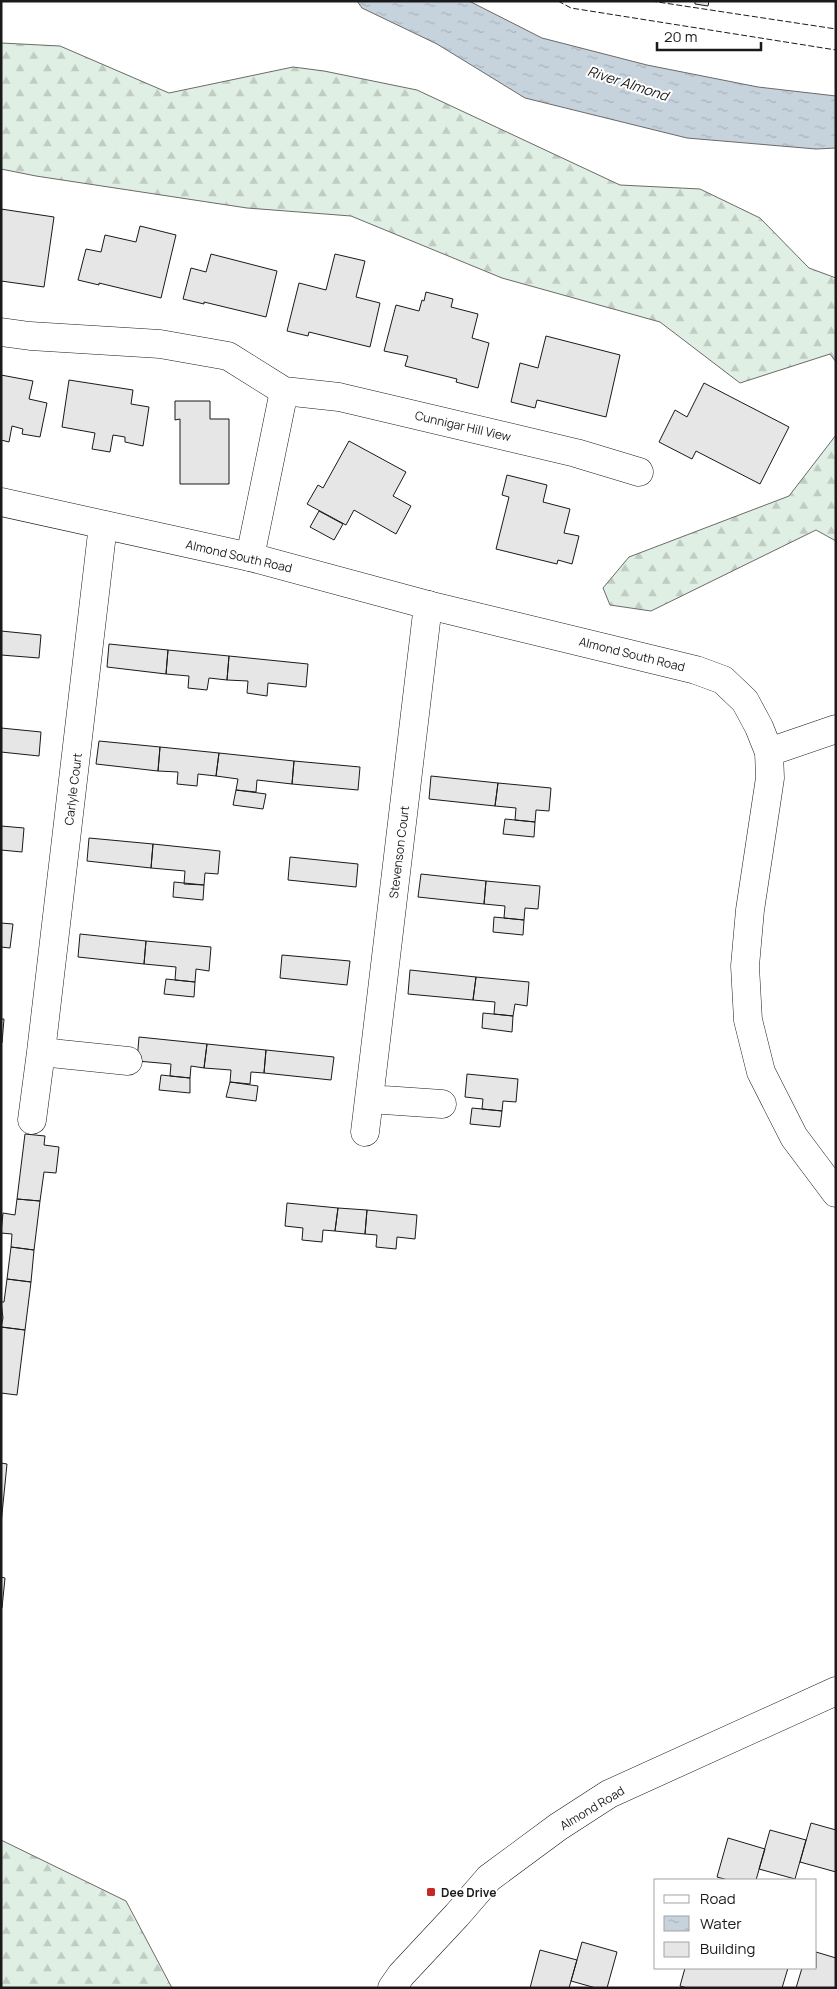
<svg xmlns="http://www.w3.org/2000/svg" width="837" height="1989" font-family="Manrope,sans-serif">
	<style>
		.forest { fill: url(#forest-firs); stroke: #6a6a6a }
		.water { fill: url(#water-ripples); stroke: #6a6a6a }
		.building { fill: #e6e6e6; stroke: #1a1a1a }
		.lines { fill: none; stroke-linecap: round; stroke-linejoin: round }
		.minor-casing { stroke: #1a1a1a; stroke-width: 29 }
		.tertiary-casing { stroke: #1a1a1a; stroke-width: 29 }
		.minor { stroke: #fff; stroke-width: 28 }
		.tertiary { stroke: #fff; stroke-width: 28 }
		.fence { stroke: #1a1a1a; stroke-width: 1; stroke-dasharray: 6 2.5; stroke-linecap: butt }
		.poi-dot { fill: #c62828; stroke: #fff; stroke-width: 2 }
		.labels { text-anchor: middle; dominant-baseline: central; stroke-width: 4; stroke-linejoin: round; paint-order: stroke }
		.street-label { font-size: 12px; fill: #1a1a1a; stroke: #fff }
		.poi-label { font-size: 12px; font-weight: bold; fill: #1a1a1a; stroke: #fff; text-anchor: start }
		.water-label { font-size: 14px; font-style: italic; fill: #1a1a1a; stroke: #fff }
	</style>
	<defs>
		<pattern id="forest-firs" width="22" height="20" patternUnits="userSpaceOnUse" patternTransform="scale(1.25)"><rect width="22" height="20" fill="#e0efe3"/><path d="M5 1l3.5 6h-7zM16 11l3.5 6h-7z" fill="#c0ccc2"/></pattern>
		<pattern id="water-ripples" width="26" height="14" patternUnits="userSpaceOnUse" patternTransform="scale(1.25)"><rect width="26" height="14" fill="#c6d2dc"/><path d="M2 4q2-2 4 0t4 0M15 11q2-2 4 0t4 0" fill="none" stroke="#aab4bc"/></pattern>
	</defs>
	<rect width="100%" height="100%" fill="#fff"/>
	<path class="forest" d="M1,43L60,46L169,93L293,67L324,71L417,90L620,185L700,189L760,218L809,268L836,278V362L830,354L740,383L660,322L502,278L351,216L247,208L36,176L1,169Z
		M836,435V541L816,530L651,611L610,605L603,588L629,557L789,496Z
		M1,1840L126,1901L172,1988H1Z"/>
	<path class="water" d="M357,1H469L542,38L647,65L758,87L836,96V148L816,149L687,138L525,98L437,44L362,8Z"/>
	<path class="building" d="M695,1H709L708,6L695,4Z
		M1,209L54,217L44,287L1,281Z
		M140,226L176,235L161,298L99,283V285L78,280L86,249L101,252L105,235L136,242Z
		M211,254L277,271L266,317L204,302V304L183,299L191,268L206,272Z
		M335,254L365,261L356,297L380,303L370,347L309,332L308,336L287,331L299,283L326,290Z
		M426,292L453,299L451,307L478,314L472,338L489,343L478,388L456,382L457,379L405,366L408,356L384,351L396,305L419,311L422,300L424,301Z
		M546,336L620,355L606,417L537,400L535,408L511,402L520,363L538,368Z
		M1,375L33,381L29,399L47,403L40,437L22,434L23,429L12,426L9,442L1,440Z
		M69,380L133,390L131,404L149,407L143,446L125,442V437L113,435L110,452L92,449L95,433L62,427Z
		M704,383L789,427L760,484L696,451L692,459L659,442L675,410L687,417Z
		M175,401H210V419H229V484H180V419L175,420Z
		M349,441L406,472L393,496L411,506L396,534L354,510L346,525L307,504L318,485L323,488Z
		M507,475L547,485L543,502L570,509L564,533L579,536L572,564L558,560L557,564L496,549L509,497L502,495Z
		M319,511L343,524L334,540L310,527Z
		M1,631L41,635L39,658L1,655Z
		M109,644L168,650L166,674L107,667Z
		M168,650L229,656L227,680L209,678L207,690L188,688L189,676L166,674Z
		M229,656L308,664L306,687L268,683L267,696L247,693L248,681L227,680Z
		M1,728L41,732L39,756L1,752Z
		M99,741L160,747L158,771L96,764Z
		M160,747L219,753L216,776L198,774L197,786L177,784L178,772L158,771Z
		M219,753L294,761L292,784L257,780L256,792L236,790L238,779L216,776Z
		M294,761L360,767L358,790L292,784Z
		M431,776L498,783L495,806L429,799Z
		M498,783L551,788L549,811L536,810L535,822L515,820L516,808L495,806Z
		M236,790L266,794L263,809L233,805Z
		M505,819L535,822L534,837L503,834Z
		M1,826L24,828L22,852L1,850Z
		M89,838L153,844L151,868L87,861Z
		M153,844L220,851L218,874L205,873L204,885L184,884L185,871L151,868Z
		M290,857L358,864L356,887L288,880Z
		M421,874L486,881L484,904L418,897Z
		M486,881L540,886L538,909L525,908L524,920L504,918L505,906L484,904Z
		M174,882L204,885L203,900L173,897Z
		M494,917L524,920L523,935L493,932Z
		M1,923L13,924L10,948L1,947Z
		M80,934L146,941L144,964L78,957Z
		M146,941L211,947L209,971L196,969L195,982L175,980L176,967L144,964Z
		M282,955L350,961L347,985L280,978Z
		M410,970L476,977L473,1000L408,994Z
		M476,977L529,982L527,1006L515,1004L513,1016L494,1014L495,1002L473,1000Z
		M166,979L195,982L194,997L164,994Z
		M483,1013L513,1016L512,1032L482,1028Z
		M1,1019H4L2,1043H1Z
		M139,1037L207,1044L204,1068L191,1066L190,1078L170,1076L171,1064L137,1061Z
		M207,1044L266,1050L264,1073L251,1072L250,1084L230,1082L231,1070L204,1068Z
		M266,1050L334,1057L331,1080L264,1073Z
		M467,1074L518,1079L516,1102L503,1101L502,1111L482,1109L483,1099L465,1097Z
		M161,1075L190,1078V1093L159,1090Z
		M230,1082L258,1086L256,1101L226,1097Z
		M472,1108L502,1111L500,1127L470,1124Z
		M25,1134L45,1136L44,1145L59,1147L56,1173L44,1172L40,1201L17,1199Z
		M17,1199L40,1201L34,1250L11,1247L12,1234L1,1233L3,1213L15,1215Z
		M287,1203L338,1208L335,1231L323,1230L322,1242L302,1240L303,1228L285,1226Z
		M338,1208L367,1210L365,1234L335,1231Z
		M367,1210L417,1215L415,1239L397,1237L396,1249L376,1247L377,1235L365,1234Z
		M11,1247L34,1250L31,1282L7,1279Z
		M7,1279L31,1282L25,1330L1,1327L3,1318L1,1302H4Z
		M1,1327L25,1330L17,1395L1,1393Z
		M1,1463L7,1464L1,1524Z
		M1,1577L5,1578L2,1608H1Z
		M811,1823L836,1830V1872L800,1862Z
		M770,1830L806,1840L795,1879L759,1869Z
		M728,1838L765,1849L756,1880H728L717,1877Z
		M582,1942L617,1952L607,1988H596L571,1981Z
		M540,1950L577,1960L569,1988H530Z
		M816,1952L836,1958V1988H796L802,1968H816Z
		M685,1968H788L782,1988H687L680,1986Z"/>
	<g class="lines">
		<defs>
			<path id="minor" d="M1,332L30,336L160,344L228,356L284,391L339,397L576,453L639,472
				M103,525L41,1052L128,1061
				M250,557L284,391
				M428,605L369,1099L442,1104
				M769,752L836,729
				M32,1120L41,1052
				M365,1132L369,1099"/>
			<path id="tertiary" d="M1,502L250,557L428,605L696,670L723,680L745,701L759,727L769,752L770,778L750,910L745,966L748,1020L761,1072L794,1137L836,1193
				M392,1988L401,1975L457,1915L489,1878L558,1827L609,1794L836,1691"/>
		</defs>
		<use href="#minor" class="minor-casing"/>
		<use href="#tertiary" class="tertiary-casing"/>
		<use href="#minor" class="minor"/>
		<use href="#tertiary" class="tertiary"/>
		<path class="fence" d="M558,1L571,8L836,50
			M651,1L836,29"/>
	</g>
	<rect class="poi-dot" x="426" y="1887" width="10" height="10" rx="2.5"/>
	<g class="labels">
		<g class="street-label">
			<text transform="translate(463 426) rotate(13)">Cunnigar Hill View</text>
			<text transform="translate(239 556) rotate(13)">Almond South Road</text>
			<text transform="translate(632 654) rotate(14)">Almond South Road</text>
			<text transform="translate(73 789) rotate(-83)">Carlyle Court</text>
			<text transform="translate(399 852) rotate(-83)">Stevenson Court</text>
			<text transform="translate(592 1808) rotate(-31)">Almond Road</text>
		</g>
		<g class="poi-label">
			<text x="441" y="1892">Dee Drive</text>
		</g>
		<g class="water-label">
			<text transform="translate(628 83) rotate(18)">River Almond</text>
		</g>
	</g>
	<rect width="837" height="1989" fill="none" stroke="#1a1a1a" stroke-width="5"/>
	<rect x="654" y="1879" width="162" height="90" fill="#ffffff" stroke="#a3a3a3"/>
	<rect x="664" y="1895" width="25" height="8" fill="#ffffff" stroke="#a3a3a3"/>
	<text x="700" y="1904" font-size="15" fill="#1a1a1a">Road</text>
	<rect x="664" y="1916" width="25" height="15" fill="url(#water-ripples)" stroke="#a3a3a3"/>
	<text x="700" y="1929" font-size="15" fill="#1a1a1a">Water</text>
	<rect x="664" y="1942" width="25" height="15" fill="#e6e6e6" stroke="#a3a3a3"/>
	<text x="700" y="1954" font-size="15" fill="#1a1a1a">Building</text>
	<path d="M657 42v8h104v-8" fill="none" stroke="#1a1a1a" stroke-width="2.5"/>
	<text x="664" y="42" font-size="15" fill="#1a1a1a" stroke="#ffffff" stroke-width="4" paint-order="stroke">20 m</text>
</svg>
